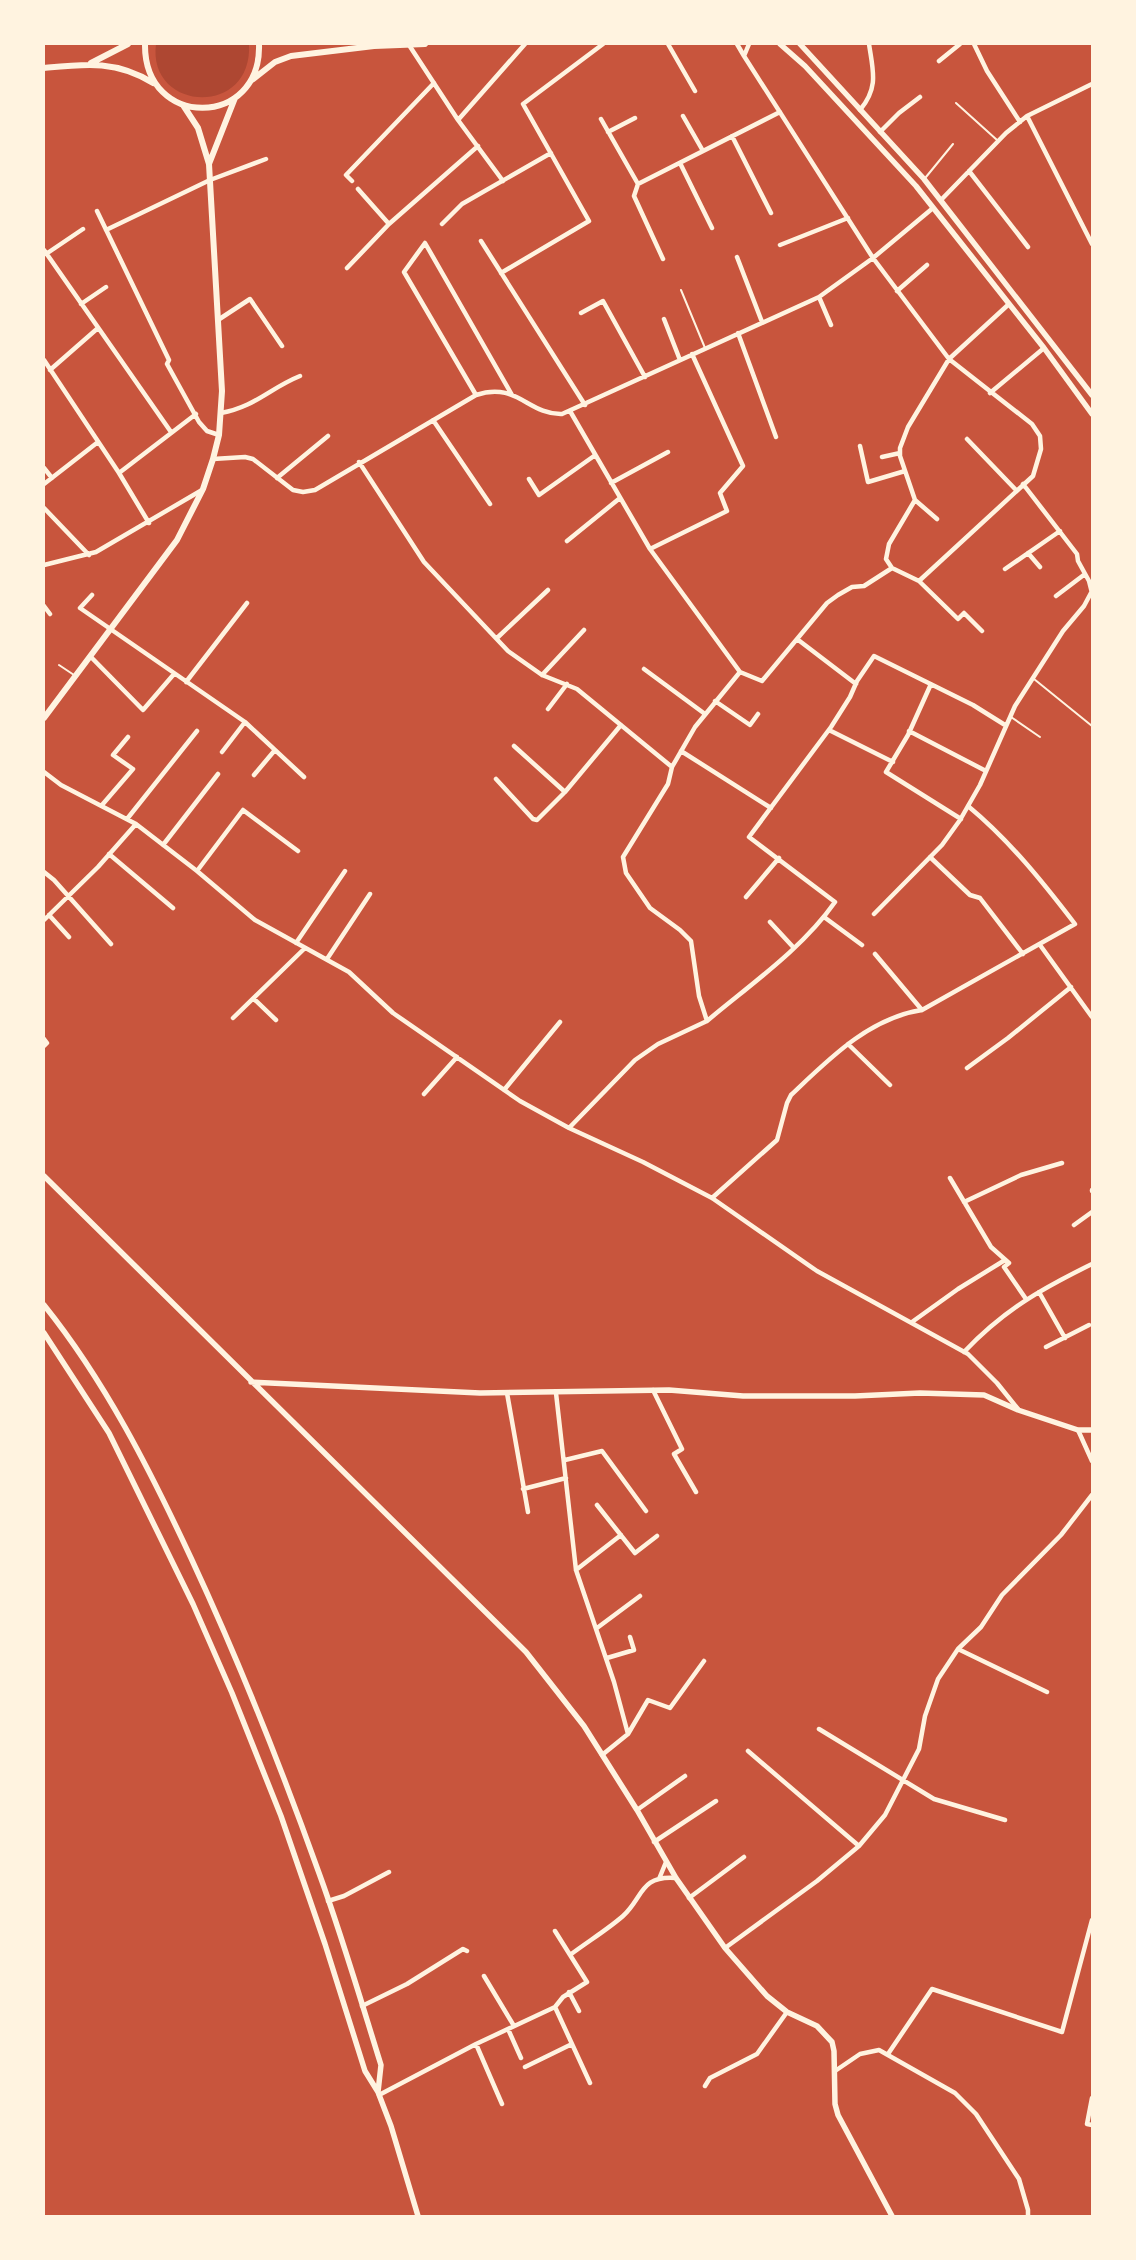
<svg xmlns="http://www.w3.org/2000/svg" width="1136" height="2260" font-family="Raleway,sans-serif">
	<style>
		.green { fill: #ae4732 }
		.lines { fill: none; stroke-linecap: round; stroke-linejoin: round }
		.service { stroke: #fff3e0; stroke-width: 2 }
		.minor { stroke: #fff3e0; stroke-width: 4.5 }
		.tertiary { stroke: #fff3e0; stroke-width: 5.5 }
		.secondary { stroke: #fff3e0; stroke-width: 6 }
	</style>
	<rect width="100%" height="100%" fill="#c8553d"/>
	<path class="green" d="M156,44H249C253,118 147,112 156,44Z"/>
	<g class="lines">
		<path class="service" d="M956,103L997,140
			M926,177L953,144
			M681,290L705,348
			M59,665L74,675
			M1034,679L1092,726
			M1011,717L1040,737"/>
		<path class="minor" d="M668,44L695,91
			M737,44L744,56L749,44
			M974,44L987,71L1020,122
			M409,45L458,120
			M744,56L873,258L949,359L1032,424L1040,436L1041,449L1033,476L919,581L958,619L964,613L982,631
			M939,61L960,44
			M860,110C879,87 873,71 869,44
			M683,116L703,151
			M1027,116L1092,244
			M601,119L638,184L634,196L663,259
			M608,132L635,118
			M880,132L899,113L920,97
			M732,136L771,213
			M680,163L712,228
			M969,171L1028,247
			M352,181L346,175L434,83
			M503,181L458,120L525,44
			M638,184L780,112
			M358,189L389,224L478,146
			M941,200L1006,133L1027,116L1092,84
			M97,211L169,360L167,364L199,422L207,431L219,435
			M442,224L462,204L551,153
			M106,230L210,180L266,159
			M481,241L585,405
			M780,245L848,218
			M44,250L171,432
			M46,254L83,229
			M737,257L762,322
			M347,268L389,224
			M501,273L589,221L523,104L603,44
			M897,291L927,265
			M819,297L831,325
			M81,304L106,287
			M581,313L603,301L645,377
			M664,319L680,360
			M218,320L250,299L282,346
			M738,333L776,437
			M44,360L119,473L149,523
			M50,370L98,328
			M990,393L1044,348
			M476,395L404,272L425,243L512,395
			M570,411L650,549L740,672
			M221,413C255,407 270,388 300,376
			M433,420L490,504
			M967,439L1016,490
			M860,446L868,482L905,471
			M882,457L900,453
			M213,459L245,457L253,459L293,490L303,492L315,490L476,395C517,381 528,415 562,414L819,297L873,258L933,208
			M359,462L424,562L508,651L542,675L577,689L672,767
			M44,468L52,478
			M119,473L196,414
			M277,478L328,436
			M529,479L539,495L594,456
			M611,483L668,452
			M44,484L98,442
			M1023,484L1077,554L1078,561L1089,581L1092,593
			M915,500L937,519
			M44,508L89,555
			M567,541L620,498
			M650,549L727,511L720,493L743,466L692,354
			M1028,553L1040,567
			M44,565L96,552L202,490
			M1005,569L1060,531
			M919,581L892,568L886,559L889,544L915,500L900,456V448L908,427L949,359L1009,304
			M92,595L80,608L245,722L304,777
			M1056,596L1085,574
			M44,606L50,614
			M497,638L548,590
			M797,639L856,684
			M90,656L143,710L174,674
			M644,669L705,714
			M542,675L584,630
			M186,682L247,603
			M931,684L908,735L886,772L961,819
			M715,701L750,725L758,714
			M548,709L567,684
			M829,730L893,762
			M909,731L986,771
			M514,746L565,792
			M681,751L771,808
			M222,752L245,722
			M44,772L61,785L136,824L197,871L255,920L349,972L393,1013L520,1101L569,1128L643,1162L712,1198L817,1271L968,1354L997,1383L1018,1409
			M254,775L275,750
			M496,779L533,819L537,820L565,792L621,725
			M102,805L133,769L113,755L128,737
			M127,819L197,731
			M163,845L218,774
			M109,854L173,908
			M930,857L970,895L980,898L1023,954
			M197,871L243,810L298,851
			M44,872L54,880L111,944
			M746,897L779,858
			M874,914L942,845L960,820L980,785L1015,706L1063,631L1084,606L1092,591
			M49,915L69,937
			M824,917L862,945
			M44,920L98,867L136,824
			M770,922L794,948
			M296,943L345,871
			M1040,945L1092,1017
			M875,954L922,1010
			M327,959L370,894
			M254,999L276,1020
			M233,1018L305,948
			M707,1021C751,984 802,949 835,902L749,837L831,727L850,697L857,681L874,656L973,705L1005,725
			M44,1039L47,1043L44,1046
			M848,1044L890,1085
			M967,1068L1008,1038L1071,987
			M504,1090L560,1022
			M424,1094L457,1057
			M569,1128L635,1060L658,1044L707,1021L699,996L691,941L680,930L650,908L626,873L623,857L668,784L672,767L695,727L740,672L762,681L827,603L838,595L852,587L864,586L892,568
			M950,1178L991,1247L1009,1263L1004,1267L1026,1299
			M1092,1190V1191
			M712,1198L777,1140L787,1103L791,1095C829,1059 869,1018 922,1010L1075,924C1042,881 1010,841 968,806
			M964,1202L1021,1175L1062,1163
			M1074,1225L1092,1212
			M1039,1292L1065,1338
			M912,1322L958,1289L1005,1260
			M1046,1347L1089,1325
			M964,1352C1004,1310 1041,1289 1092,1264
			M653,1390L682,1449L674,1454L696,1492
			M507,1393L528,1512
			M556,1393L576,1570L614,1682L628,1734
			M1078,1430L1092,1461
			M565,1460L602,1451L646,1511
			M523,1489L566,1478
			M597,1505L635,1553L657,1536
			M576,1570L621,1535
			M597,1628L640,1596
			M958,1649L1047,1692
			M607,1658L634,1650L630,1637
			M819,1729L934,1799L1005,1820
			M748,1751L859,1846
			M602,1755L628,1734L648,1700L670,1708L704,1661
			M637,1810L685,1776
			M654,1842L716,1801
			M659,1879L666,1862
			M689,1898L744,1857
			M328,1901L344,1896L389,1872
			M725,1948L817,1881L859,1846L885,1815L919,1749L925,1716L938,1679L958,1649L981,1627L1002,1595L1061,1535L1092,1495
			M570,1955C587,1942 607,1930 623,1916C643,1898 640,1875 676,1878
			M484,1976L514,2026
			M569,1992L579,2011
			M362,2006L407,1984L463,1949L467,1951
			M555,2007L590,2083
			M508,2029L521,2058
			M476,2044L502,2104
			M888,2054L932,1989L1062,2032L1092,1920
			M525,2067L572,2044
			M835,2071L860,2054L879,2050L955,2093L976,2114L1019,2179L1028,2210V2216
			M705,2086L710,2078L757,2054L787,2012
			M379,2095L476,2044L555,2007L563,1997L587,1982L555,1931
			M1092,2098L1087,2124L1092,2125"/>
		<path class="tertiary" d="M780,44L805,66L916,186L1044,348L1092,414
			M800,44L924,179L1092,395
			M44,1176L526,1652L584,1726L637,1810L676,1878L725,1948L767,1996L787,2012L817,2026L832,2042L834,2051L835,2104L838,2115L892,2216
			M44,1305C105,1381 150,1470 191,1558C239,1661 281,1767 319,1873C342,1936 361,2001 381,2065L378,2092
			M44,1333L109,1433L193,1604L232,1693L281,1816L325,1944L365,2071L378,2092L391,2126L418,2216
			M251,1382L480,1393L669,1390L743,1396H855L920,1393L984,1395L1018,1410L1078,1430H1092"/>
		<path class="secondary" d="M145,44C144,130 262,128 259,44
			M91,63L128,44
			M44,68C85,64 116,60 153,83
			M252,80L275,62L291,56L374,46L425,44
			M183,105L198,128L209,164L235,98
			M44,718L177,540L203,489L213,459L219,435L222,391L209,164"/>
	</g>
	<rect width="1136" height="2260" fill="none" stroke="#fff3e0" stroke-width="90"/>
</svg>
